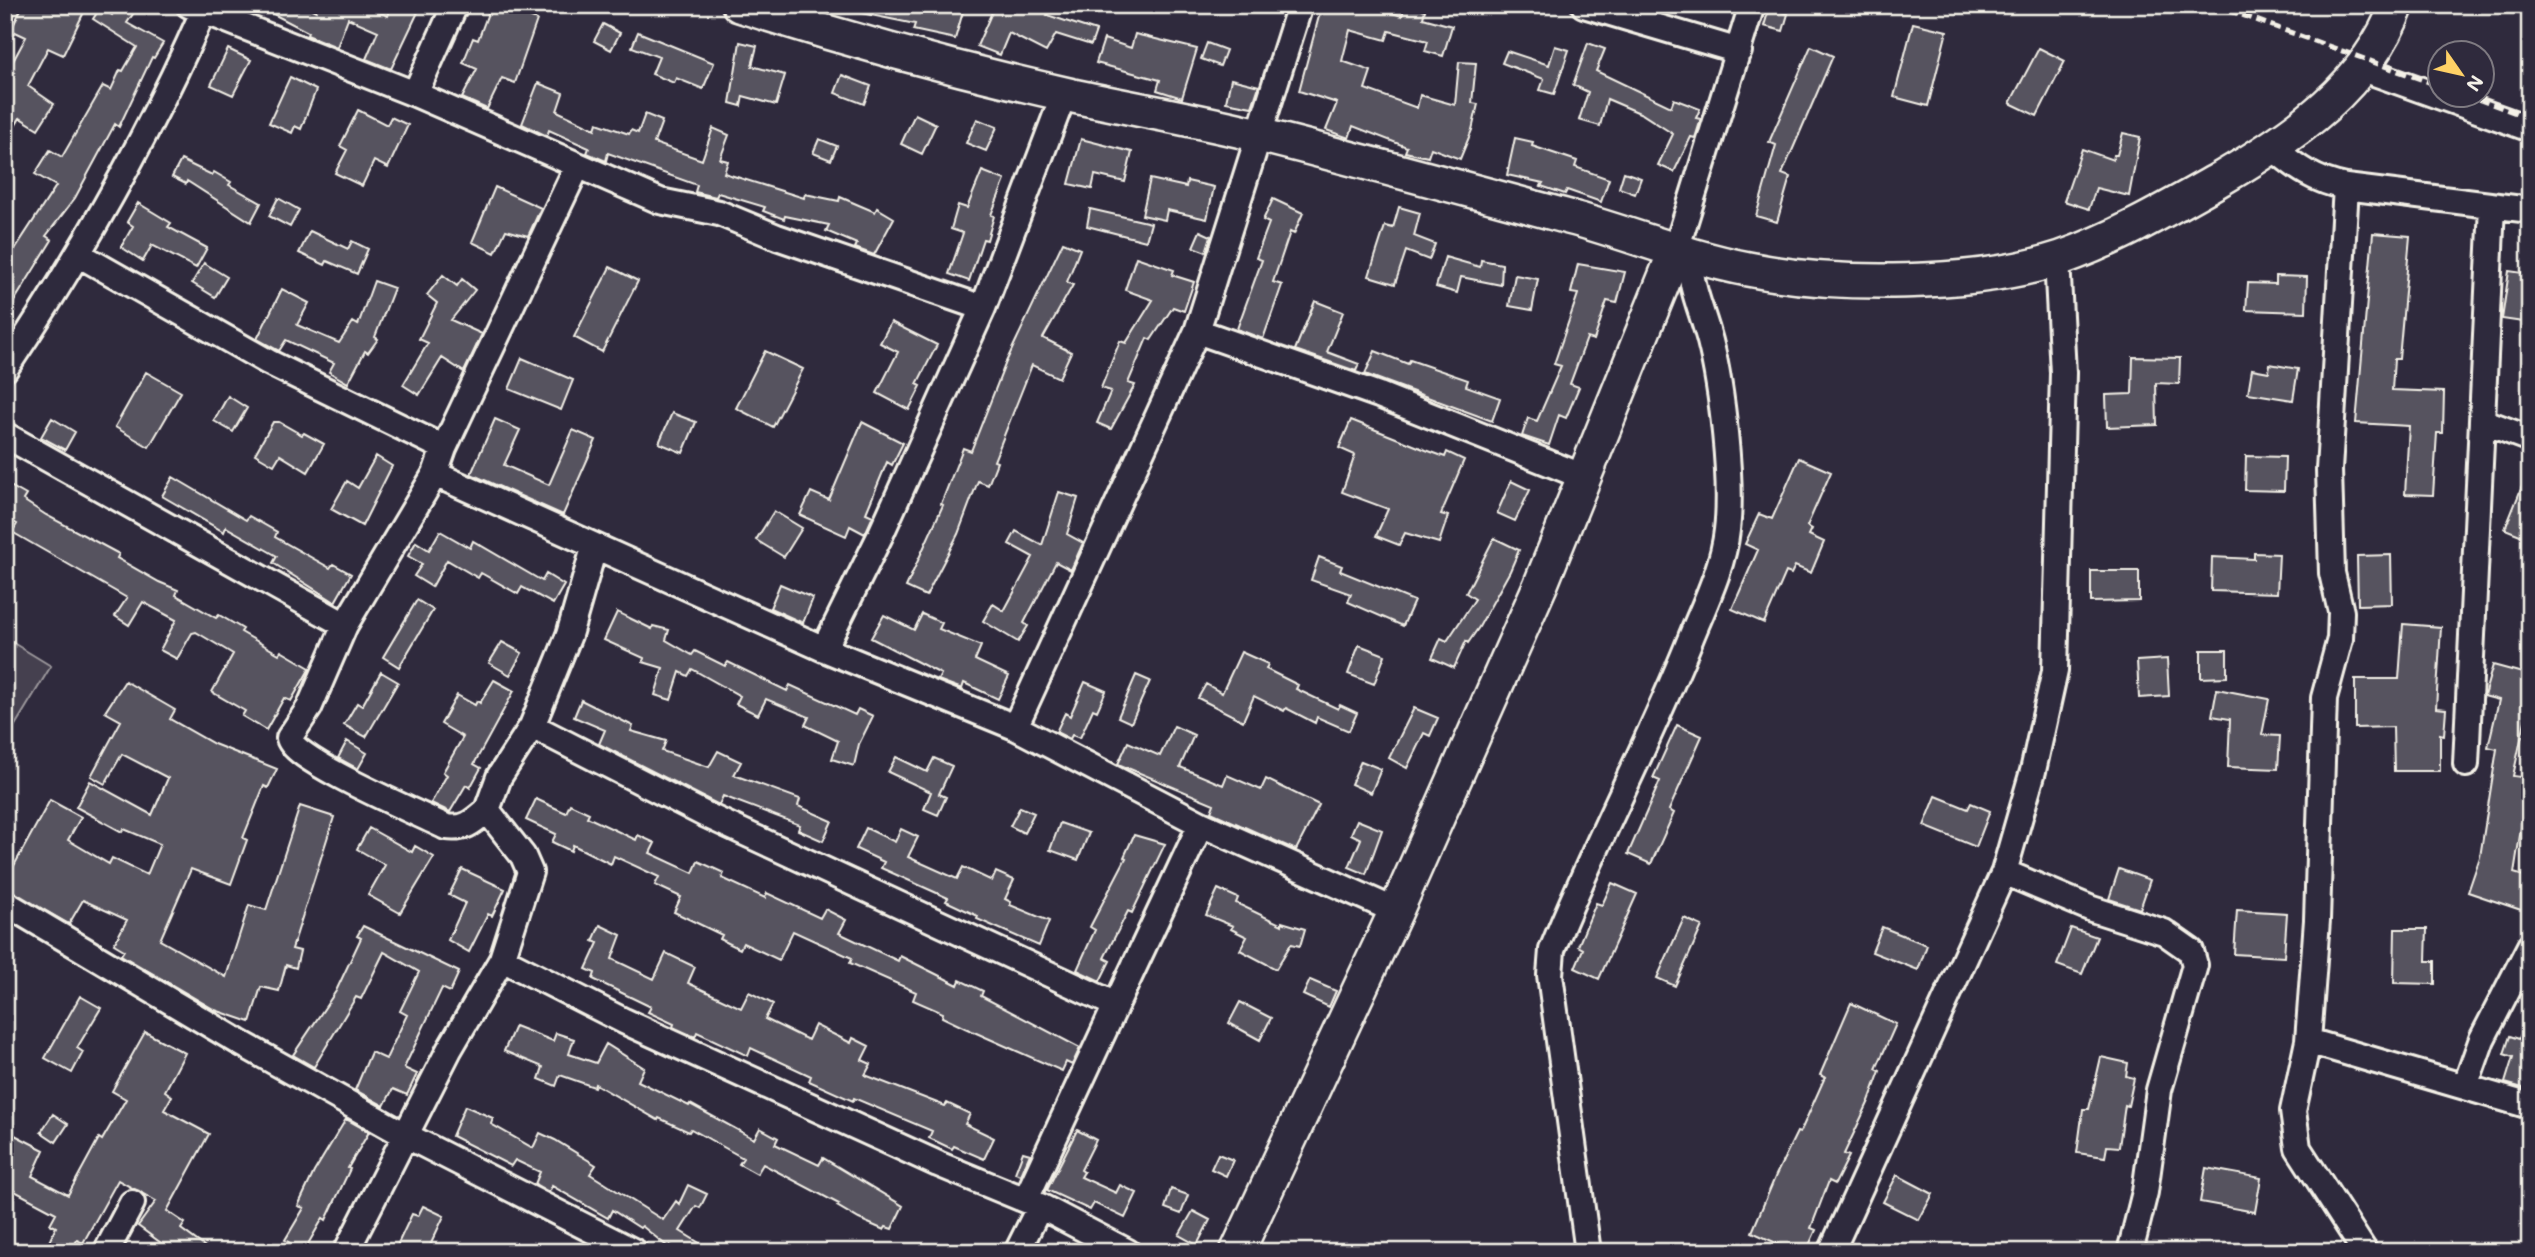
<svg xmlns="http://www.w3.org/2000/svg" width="2535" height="1257" font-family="Mali,sans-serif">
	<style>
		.green { fill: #454050; stroke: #9c989c; stroke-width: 2 }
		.building { fill: #56525f; stroke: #f4f1e8; stroke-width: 2 }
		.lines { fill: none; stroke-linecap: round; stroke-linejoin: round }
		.street-casing { stroke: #f4f1e8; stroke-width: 30 }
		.secondary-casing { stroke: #f4f1e8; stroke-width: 38 }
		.street { stroke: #2f2a3d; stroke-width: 24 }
		.secondary { stroke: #2f2a3d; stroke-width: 33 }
		.rail { stroke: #f4f1e8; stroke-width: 5; stroke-dasharray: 10 5; stroke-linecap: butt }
	</style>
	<rect width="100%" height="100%" fill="#2f2a3d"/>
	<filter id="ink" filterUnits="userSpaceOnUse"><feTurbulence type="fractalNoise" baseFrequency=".0143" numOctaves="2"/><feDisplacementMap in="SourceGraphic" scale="14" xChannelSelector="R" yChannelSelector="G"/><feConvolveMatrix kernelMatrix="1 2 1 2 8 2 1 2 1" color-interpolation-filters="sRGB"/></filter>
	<g filter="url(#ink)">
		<path class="green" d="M5,638L51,666L5,742Z"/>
		<path class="building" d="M23,5H73L84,12L63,55L48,48L28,86L54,104L38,129L20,118L5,143V76L26,37L11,30Z
			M118,5H139L127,23L163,43L154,58L152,57L119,127L115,124L75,198L46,236L52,240L5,316V251L11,255L56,186L35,174L50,150L62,157L103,86L111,90L120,70L123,71L137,47L93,19L100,8L112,15Z
			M256,5H304L316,11L318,5H362L388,16L392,5H408L419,10L391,69L366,59L378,31L348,18L337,47L307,35L308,32Z
			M491,5H537L531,18L537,20L515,83L502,78L487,109L462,98L477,69L463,63L473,38L478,40Z
			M862,5H965L955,39L913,30L915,24L861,13Z
			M995,5H1053L1047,15L1096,31L1091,45L1056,34L1046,52L1009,33L1000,55L977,46Z
			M1322,5H1366L1402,16L1405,5L1425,10L1423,18L1452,26L1443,56L1425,51L1428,41L1389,31L1386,40L1350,30L1342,61L1371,71L1365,89L1417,108L1420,95L1455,105L1459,62L1476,63L1472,103L1478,104L1472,130L1460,159L1431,148L1428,157L1405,152L1407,147L1353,126L1349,138L1326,130L1337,103L1299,91Z
			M1769,9L1788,14L1783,31L1764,26Z
			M1913,23L1947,31L1928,106L1894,97Z
			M603,24L620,33L611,50L594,41Z
			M638,32L714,63L703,89L676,78L674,83L652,74L659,57L632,47Z
			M1135,34L1197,49L1182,98L1157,90L1160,80L1096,63L1104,39L1131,48Z
			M740,42L757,46L752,66L785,75L776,105L743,96L741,106L730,103Z
			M1207,43L1226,50L1220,66L1201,59Z
			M1588,43L1605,49L1596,71L1671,107L1674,99L1700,109L1696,118L1701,119L1695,138L1691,137L1674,172L1658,165L1673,134L1642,114L1607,99L1600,126L1579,120L1588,92L1573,85Z
			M1555,46L1569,50L1554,94L1540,90L1544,79L1502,63L1507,51L1549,65Z
			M1811,46L1833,56L1782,174L1790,177L1777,222L1756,216L1776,145L1769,142Z
			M2039,48L2065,61L2037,116L2010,103Z
			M228,49L251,60L233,95L211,85Z
			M842,75L871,86L864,104L835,93Z
			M290,77L316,90L301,129L295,126L292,133L269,123Z
			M1231,79L1259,86L1252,107L1226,102Z
			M538,83L563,93L557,111L595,129L597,123L629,134L631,130L638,133L645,114L662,121L654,143L702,160L713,128L729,135L720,159L728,161L724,173L804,198L805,194L839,201L840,197L875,212L877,208L894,218L874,255L855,248L857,244L826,231L829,225L785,216L784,219L763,211L765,207L718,193L716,197L695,192L697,185L608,153L606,161L587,153L589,148L549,130L547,136L522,124Z
			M358,110L387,125L391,117L408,125L388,168L374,161L362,186L335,173L347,150L340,146Z
			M915,114L936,124L922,154L901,144Z
			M977,119L997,127L986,151L966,143Z
			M2123,133L2140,137L2129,196L2096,188L2089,209L2064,201L2082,149L2113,160L2114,155H2117Z
			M1515,138L1533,142L1532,146L1577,161L1575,167L1609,179L1601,202L1567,190L1565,194L1541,186L1543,183L1507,175Z
			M819,139L837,146L831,160L813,153Z
			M1081,139L1132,152L1125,182L1095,175L1092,189L1069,184Z
			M181,160L212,175L214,172L231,182L229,185L261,203L251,222L187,181L186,184L172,177Z
			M982,171L1005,180L991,215L994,216L987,240L983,239L969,281L949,274L963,233L951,229L958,205L967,208Z
			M1624,172L1641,178L1635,194L1619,188Z
			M1150,179L1186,187L1187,181L1214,187L1207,219L1167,210L1165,220L1142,215Z
			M495,187L541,208L528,236L506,230L495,253L472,242Z
			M278,198L299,210L290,227L269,216Z
			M1273,199L1303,213L1294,234L1290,232L1273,282L1282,285L1263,339L1237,329L1262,260L1256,258L1269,223L1263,220Z
			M138,203L171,223L168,227L207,248L196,268L152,245L143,261L121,247L133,226L127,222Z
			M1399,207L1420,213L1414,236L1435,244L1429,260L1406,251L1395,284L1369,276L1385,226L1393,228Z
			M1090,209L1151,223L1146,241L1087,226Z
			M310,231L348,249L352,241L368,249L357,274L327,261L325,265L299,253Z
			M1200,231L1211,236L1206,252L1193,247Z
			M2373,233L2410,236L2399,359H2394L2392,390L2444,392L2443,433H2437L2433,495L2405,494L2409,426L2356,423Z
			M1063,242L1080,249L1067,282L1073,285L1043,338L1071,352L1059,378L1032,365L994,461L997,462L988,485L978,481L958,534L926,596L906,587L943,505L941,504L963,448L971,451L1006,362Z
			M1136,257L1174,270L1172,275L1194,282L1184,311L1173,307L1151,340L1147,338L1128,383L1135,385L1111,429L1097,423L1111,391L1101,388L1120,341L1126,343L1153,300L1125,290Z
			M1445,257L1480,267L1481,260L1502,264L1501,285L1461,277L1457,293L1436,287Z
			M204,263L227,277L215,297L192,283Z
			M1578,264L1625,272L1617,303L1607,301L1594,340L1587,338L1570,384L1579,387L1566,418L1559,415L1549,445L1522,436L1528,418L1537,421L1561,366L1554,364L1578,294L1571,293Z
			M610,267L638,281L602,352L574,337Z
			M2509,271L2530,274V323L2502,319Z
			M443,275L457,286L462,279L475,290L451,320L482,334L464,372L442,358L419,395L403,385L428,343L419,339L437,303L427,295Z
			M1515,275L1538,279L1532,310L1509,306Z
			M2276,276L2307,277L2306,312L2246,310L2248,283L2276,284Z
			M374,281L394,288L375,337L378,339L368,353L365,351L348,383L329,372L334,363L286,340L279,351L257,339L282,289L309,303L297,325L339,343L353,322L358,325Z
			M1315,301L1343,312L1327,352L1359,364L1356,371L1295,350Z
			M891,322L937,345L917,384L921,386L909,410L877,393L898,352L880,343Z
			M765,351L803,369L773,427L736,408Z
			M1375,351L1408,364L1410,360L1468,380L1466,386L1500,398L1492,421L1365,374Z
			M2133,357L2180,358L2179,384L2156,383L2157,425L2107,427L2106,395L2132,394Z
			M522,358L573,380L561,410L509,389Z
			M2270,364L2298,369L2293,400L2248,393L2252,369L2269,372Z
			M146,372L181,392L149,447L115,427Z
			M228,396L247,408L233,432L214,421Z
			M672,413L696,422L683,453L659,443Z
			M52,418L75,432L65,450L41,437Z
			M495,419L520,430L504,465L549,485L573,430L596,440L563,515L471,474Z
			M1351,420L1426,450L1445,457L1447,452L1464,460L1441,514L1448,516L1439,543L1405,533L1399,545L1376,536L1388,509L1342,492L1355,455L1339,448Z
			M273,422H279L302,435L304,433L324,444L308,472L280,455L274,465L255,454Z
			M862,422L903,443L892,465L887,462L866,513L873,516L865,534L850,526L846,536L800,515L811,492L829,500Z
			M376,456L392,466L362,526L331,509L347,481L358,488Z
			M2246,456L2285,457L2284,491L2245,490Z
			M1799,458L1831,472L1807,526L1812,529L1809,535L1824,542L1811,573L1795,566L1791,574L1786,572L1764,623L1732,609L1758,550L1745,544L1759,514L1772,519Z
			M2529,469H2530V539L2505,529Z
			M173,477L246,520L249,516L277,532L275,537L330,568L333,564L351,574L335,602L273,563L277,556L226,527L224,532L162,496Z
			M1511,481L1530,490L1515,521L1497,513Z
			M5,483L26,495L23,500L46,515L119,554L117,558L159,582L178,590L176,595L216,618L219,615L243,629L241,632L279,654L281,651L310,668L291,701L284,698L266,730L242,716L245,711L212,692L233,654L196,632L192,633L177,659L160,650L176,620L143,602L129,625L115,616L127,598L12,532L17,524L5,517Z
			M1059,492L1078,498L1067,534L1083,543L1071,570L1056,562L1024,623L1028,626L1018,642L983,621L993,604L1004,611L1033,557L1009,544L1016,531L1042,545Z
			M774,511L802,528L784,557L756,540Z
			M440,531L470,548L473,541L542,581L546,574L564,585L553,604L522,587L518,594L481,573L478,578L447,560L432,587L414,576L422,564L408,556L416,542L429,550Z
			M1494,538L1519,550L1510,571L1479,627L1468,643L1466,641L1454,668L1432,658L1441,638L1447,641L1475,599L1466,593Z
			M2254,553L2279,554L2277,593L2211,591L2212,557L2254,559Z
			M2391,555L2392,604L2358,605L2357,556Z
			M1319,557L1342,566L1340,571L1414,601L1403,626L1348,602L1351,594L1311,580Z
			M2091,571H2139V601L2091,602Z
			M780,584L813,598L803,623L770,608Z
			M417,600L433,610L399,667L383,657Z
			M617,612L652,629L653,626L669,630L666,640L692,655L695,651L725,666L728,662L787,691L790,685L855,715L858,709L873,716L859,744L854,766L832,759L838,741L805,725L809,717L766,699L758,715L736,704L740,696L692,669L688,676L680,672L671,700L655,695L663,668L643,662L644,658L604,640Z
			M922,614L942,623L939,629L981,646L975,660L1009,676L998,699L964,683L962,689L938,680L941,674L871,638L884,615L914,630Z
			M2403,624L2441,627L2436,708L2446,709L2444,735L2440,734V771H2394L2393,727L2355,728V679H2399Z
			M502,642L522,653L510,675L489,663Z
			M1359,645L1385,655L1374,684L1348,674Z
			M2201,650H2227V677L2201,678Z
			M1241,652L1268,664L1266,669L1298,685L1296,689L1338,709L1340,705L1357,713L1349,731L1317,717L1315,723L1286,708L1284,711L1254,696L1243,721L1198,698L1206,684L1222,693Z
			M2167,659L2169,696L2139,698L2137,661Z
			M2493,665L2530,675V698L2513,776L2529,778L2514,873L2530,878V913L2468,892L2480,857L2497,749L2488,747L2499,700L2484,696Z
			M381,672L398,682L366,737L344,725L357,703L362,706Z
			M1136,675L1150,681L1131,723L1118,717Z
			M494,680L514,691L474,764L481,768L470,788L466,785L450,812L431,803L447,775L443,772L463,737L441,724L457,695L475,705L477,701L480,703Z
			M125,681L175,710L170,719L214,744L277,769L268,788L264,786L243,838L247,840L231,884L191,869L160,940L226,977L249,905L266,910L300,806L334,817L292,949L300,951L296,968L286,965L279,991L261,987L250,1022L215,1010L121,955L124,950L114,944L127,920L83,900L69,924L5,888V882L50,800L81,817L68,840L109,864L112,858L147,875L160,844L124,829L122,832L76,807L90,781L152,815L168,778L122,754L105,784L91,776L121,721L105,712Z
			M1085,682L1106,691L1097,711L1093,709L1080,738L1072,735L1070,739L1056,732L1065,713L1070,716Z
			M2217,689L2269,699L2262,735L2280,736L2278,769L2228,767L2230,719L2212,716Z
			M581,700L633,726L631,731L666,741L662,751L709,767L718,751L741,762L734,775L800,799L798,806L832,821L823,841L798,830L800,825L723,796L719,805L599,744L605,730L574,717Z
			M1414,708L1438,718L1430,736L1424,733L1407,768L1389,758Z
			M1677,725L1702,736L1669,810L1674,813L1651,864L1628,854L1660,781L1653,778Z
			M1174,726L1194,735L1180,767L1223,785L1227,775L1261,790L1266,779L1319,805L1296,850L1211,812L1214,804L1118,764L1128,742L1160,756Z
			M347,741L367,753L358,769L338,758Z
			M896,757L927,772L934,758L952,766L939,794L946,797L938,815L924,809L931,792L888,772Z
			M1361,761L1381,769L1371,793L1351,784Z
			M1936,796L1968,809L1971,803L1990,811L1976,847L1924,826Z
			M536,799L566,813L570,804L589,813L587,817L636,840L638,835L655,843L650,853L693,873L698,861L724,873L722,878L765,898L767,893L820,918L825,909L846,920L839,933L898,961L900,956L958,985L960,980L983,991L981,996L1080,1048L1072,1065L1066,1062L1062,1071L965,1028L942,1017L943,1013L913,1000L916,992L850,963L852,958L793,931L779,960L743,943L740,949L720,939L722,935L674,912L681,897L655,885L659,877L614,856L611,864L573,845L571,851L552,842L556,834L526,820Z
			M1020,807L1034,813L1024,833L1010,826Z
			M1357,820L1382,830L1366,874L1349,867L1361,839L1351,834Z
			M1060,823L1089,833L1078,860L1050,850Z
			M369,828L412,852L415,846L434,857L400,913L368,895L385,865L357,849Z
			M866,828L895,842L901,829L918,837L908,857L957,879L963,867L992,881L996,872L1014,880L1005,899L1011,902L1010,905L1049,921L1039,946L977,919L978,916L946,901L948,898L881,868L884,862L856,849Z
			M1134,835L1165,844L1132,913L1128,911L1104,958L1110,961L1100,981L1077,970L1095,930L1090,927L1126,858L1124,857Z
			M462,869L505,889L492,916L488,914L469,952L448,940L465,903L449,895Z
			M2119,869L2150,880L2140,909L2109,899Z
			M1612,883L1637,894L1599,979L1575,968L1583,949L1578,946L1596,903L1602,905Z
			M1218,889L1238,898L1236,903L1282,925V922L1305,929L1300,946L1291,944L1276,969L1240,950L1247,937L1231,929L1233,926L1206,915Z
			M2237,910L2287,913L2284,957L2234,954Z
			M1684,918L1702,926L1675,986L1657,978Z
			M600,925L621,935L612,959L654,979L666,953L695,967L688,983L741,1008L749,992L773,1004L765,1019L808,1040L815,1025L851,1043L853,1038L869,1046L862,1060L871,1064L865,1075L945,1106L947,1103L970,1114L965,1124L994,1138L984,1159L954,1146L952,1149L929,1138L932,1131L854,1098L853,1101L809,1081L811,1076L751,1048L748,1056L697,1032L695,1037L673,1027L674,1024L648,1012L651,1007L593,979L595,973L586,969L598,943L593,941Z
			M363,926L459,972L450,992L442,988L404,1068L417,1074L407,1095L393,1089L384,1106L355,1090L371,1052L386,1059L407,1015L400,1011L419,972L384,952L361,999L356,997L314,1067L293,1055L336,991L361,938L357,936Z
			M1882,927L1927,945L1918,970L1872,952Z
			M2071,928L2097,937L2082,974L2057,965Z
			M2395,929H2427L2426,961H2435V984L2394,983Z
			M1310,980L1336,991L1329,1007L1303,995Z
			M80,996L101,1008L77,1048L83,1052L72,1073L45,1058Z
			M1240,1002L1271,1018L1260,1040L1229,1023Z
			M1851,1003L1896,1024L1876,1069L1880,1071L1869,1101L1844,1154L1849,1156L1835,1184L1829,1181L1811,1228L1816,1230L1806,1252H1796L1752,1232L1776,1175L1797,1132L1800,1133L1825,1077L1820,1075Z
			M2527,1017H2530V1090L2505,1083L2513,1057L2504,1054L2510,1036L2519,1039Z
			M515,1026L553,1041L556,1033L574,1039L569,1054L596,1063L606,1044L644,1068L638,1081L689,1106L690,1104L754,1139L760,1128L778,1138L775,1144L819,1165L823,1158L903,1206L892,1229L886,1227L884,1230L859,1219L837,1206L839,1204L763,1164L757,1174L739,1164L743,1158L691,1129L689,1132L659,1118L658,1120L595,1084L594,1087L560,1075L556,1086L539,1079L543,1067L504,1051Z
			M145,1032L185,1053L165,1091L172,1096L164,1110L209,1134L167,1211L185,1223L181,1229L212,1252H155L161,1243L138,1226L156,1201L118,1180L83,1243L77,1240L71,1252H54L57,1245L49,1242L56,1227L50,1224L56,1213L5,1186V1130L44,1150L32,1176L68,1195L99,1138L102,1140L126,1099L112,1091Z
			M2101,1057L2128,1063L2126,1076L2134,1078L2128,1106L2125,1105L2119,1147L2107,1146L2105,1157L2077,1153L2083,1109H2089Z
			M465,1106L493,1118L491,1124L533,1148L540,1133L555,1140L596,1165L590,1174L663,1220L676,1201L679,1204L688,1185L707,1194L700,1208L696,1206L680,1231L714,1252H680L670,1245L668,1247L642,1226L640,1228L612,1210L608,1218L552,1186L549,1192L535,1184L540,1172L515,1160L511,1166L452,1136Z
			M53,1114L68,1124L56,1142L41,1132Z
			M346,1119L369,1132L348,1168L350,1169L326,1220L323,1218L304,1251L285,1240L304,1208L298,1206L314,1172Z
			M1077,1130L1096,1140L1081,1170L1084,1172L1081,1177L1116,1193L1120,1185L1137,1193L1125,1218L1094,1203L1090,1210L1047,1190Z
			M1023,1152L1030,1154L1021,1175L1015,1173Z
			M1218,1154L1233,1160L1226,1176L1211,1169Z
			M2206,1168L2261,1178L2255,1212L2200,1202Z
			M1897,1175L1933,1194L1919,1220L1883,1202Z
			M1171,1189L1188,1195L1181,1214L1165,1208Z
			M423,1206L444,1216L427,1252H394L412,1214L418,1216Z
			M1193,1211L1210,1220L1197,1245L1179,1235Z"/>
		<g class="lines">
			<defs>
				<path id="street" d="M189,5L415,94L660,201L719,213L777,237L983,308L1064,94
					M1584,5L1739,51
					M2363,69L2530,129
					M415,94L455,5
					M2273,148C2297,168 2315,181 2346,187L2329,470L2332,573L2341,612L2340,639L2324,698L2317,920L2308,1041L2530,1106
					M577,167L444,448L435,474L824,649L1015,727L1201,824L1396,911
					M2346,187L2530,210
					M1676,250L1752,5
					M78,254L268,362L444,448
					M1197,331L1379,395L1584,477
					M5,369C81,255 148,137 203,12
					M2482,421L2530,439
					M5,435L345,625L435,474
					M594,548L569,635L532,726L704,814L1116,1005L1201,824
					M345,625L309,708L289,738C292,760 420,814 446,827C465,830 473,822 487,810
					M824,649L880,536L983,308
					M1015,727L1197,331L1300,5
					M2466,764L2492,206
					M2004,872L2092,909L2164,932L2191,951L2195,965L2159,1090L2145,1192L2130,1252
					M5,903L239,1042L405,1135L635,1252
					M502,959L530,872L523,856L487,810L499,777L532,726
					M2308,1041L2293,1111L2298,1148L2365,1252
					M2465,1087L2482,1039L2530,946
					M1026,1199L1116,1005
					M106,1252L132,1203
					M346,1252L449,1050L502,959L624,1021L938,1164L1040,1206
					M1017,1252L1040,1206L1128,1252
					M1588,1252L1550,975L1552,950C1594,845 1648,745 1690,640C1704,605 1723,568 1727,530C1733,482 1722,388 1710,341C1702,310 1689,286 1690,254
					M1831,1252L2004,872L2033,771L2055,671L2063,373L2057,259"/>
				<path id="secondary" d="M739,5C848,40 957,70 1069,95C1133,109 1199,120 1263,136C1367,162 1472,191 1576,219C1633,235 1690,258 1748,269C1836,287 1976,286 2061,258C2118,238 2169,208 2222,178C2294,136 2367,86 2397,5
					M1237,1252L1396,911L1540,586L1676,250"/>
			</defs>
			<use href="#street" class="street-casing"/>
			<use href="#secondary" class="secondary-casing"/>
			<use href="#street" class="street"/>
			<use href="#secondary" class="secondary"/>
			<path class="rail" d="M2214,5L2440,86
				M2464,94L2530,118"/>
		</g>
	</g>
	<rect width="2535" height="1257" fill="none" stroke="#2f2a3d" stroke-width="28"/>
	<rect x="14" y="14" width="2507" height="1229" fill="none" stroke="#f4f1e8" stroke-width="2.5" filter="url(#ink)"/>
	<g transform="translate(2461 74) rotate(124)"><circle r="33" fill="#2f2a3d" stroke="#7e7a81" stroke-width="2"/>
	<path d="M0-5L12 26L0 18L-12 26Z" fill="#ffd166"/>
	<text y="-10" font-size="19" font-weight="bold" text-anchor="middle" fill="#f4f1e8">N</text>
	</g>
</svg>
